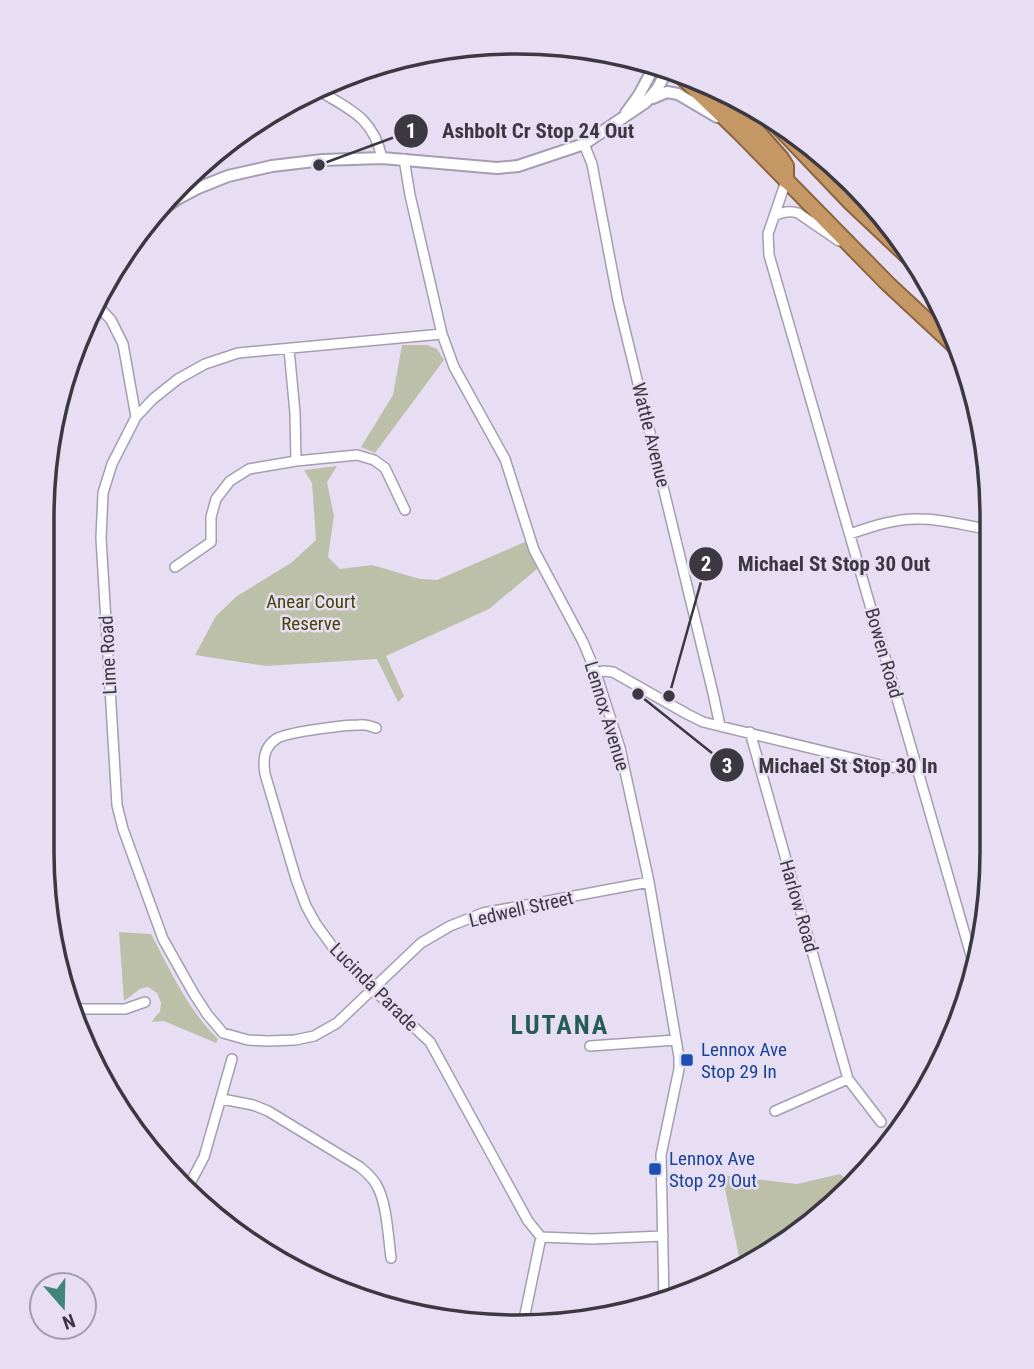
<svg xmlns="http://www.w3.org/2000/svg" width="1034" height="1369" font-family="'Roboto Condensed',sans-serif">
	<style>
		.green { fill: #bdc0a8 }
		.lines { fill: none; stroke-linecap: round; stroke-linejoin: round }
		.minor-casing { stroke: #a59db1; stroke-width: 12 }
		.tertiary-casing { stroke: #a59db1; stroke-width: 14 }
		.trunk-casing { stroke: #8b653e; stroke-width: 18 }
		.minor { stroke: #fff; stroke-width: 9 }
		.tertiary { stroke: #fff; stroke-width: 10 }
		.trunk { stroke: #c49764; stroke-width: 14 }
		.transit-dot { fill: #1a4fb4; stroke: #e7def4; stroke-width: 2.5 }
		.labels { text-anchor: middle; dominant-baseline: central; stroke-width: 5; stroke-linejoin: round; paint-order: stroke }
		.street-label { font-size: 19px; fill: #3c3841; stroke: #e7def4 }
		.park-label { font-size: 19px; fill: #424607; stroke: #e7def4 }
		.transit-label { font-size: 19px; fill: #164399; stroke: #e7def4; text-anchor: start }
		.district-label { font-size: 26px; font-weight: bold; letter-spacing: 2px; fill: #255c54; stroke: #e7def4 }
		.rim { fill: none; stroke: #3c3841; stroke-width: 3.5 }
		.leader { fill: none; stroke: #3c3841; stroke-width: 2.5 }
		.callout-dot { fill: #3c3841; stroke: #e7def4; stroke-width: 2.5 }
		.mark-label { font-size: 21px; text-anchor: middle; font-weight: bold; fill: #fff }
		.callout-label { font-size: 21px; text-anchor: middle; font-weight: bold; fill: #3c3841; stroke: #e7def4; stroke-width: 5; stroke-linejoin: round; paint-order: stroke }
	</style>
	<rect width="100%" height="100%" fill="#e7def4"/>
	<path class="green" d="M402,345H427L437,349L444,360L375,453L361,447L393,395Z
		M337,466L327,482L334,516L328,557L340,569L372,565L420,579L437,580L525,542L537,569L489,609L386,656L404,696L398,702L377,659L266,666L195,655L216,616L237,596L291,563L316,540L312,483L304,470Z
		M119,932L151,934C170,970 188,1010 218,1039L216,1043L164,1021L152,1022L155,1017L160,1012L161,1003L157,993L148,987L140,989L124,1001Z
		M840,1174L852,1185L781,1247L741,1266L722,1175L797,1184Z"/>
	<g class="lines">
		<defs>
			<path id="minor" d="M316,89C348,109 373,116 382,158
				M584,144L592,164L618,301L713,693L720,726
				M404,159L410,195L442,334L454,367L505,459L534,550L583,642L596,673L620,748L649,882L679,1057V1069L661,1155L664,1303
				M786,181L768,234L769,255L975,969
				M774,216C782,212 789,210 798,213L839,241
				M98,306L111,320L123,344L136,417
				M442,334L238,353L205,364L178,379L153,399L136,417L112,464L103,493L101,538L117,805L123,829L163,939L194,994L207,1014L223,1033L248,1040L268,1041L295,1040L314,1036L337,1023L421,943L450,926L483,913L649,882
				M289,349L295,413L296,461
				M850,534C873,526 897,518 921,519C943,519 966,526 988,529
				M175,567L211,542V517L216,499L230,481L249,469L296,461L357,455L374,460L385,468L405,510
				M596,673L603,671L613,672L687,714L703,722L889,767L906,768L917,765
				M376,728C370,726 365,724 359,725C345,725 286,732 276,739C263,748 263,761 265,774L296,879L306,906L316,924L338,954L361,978L430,1042L528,1221L541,1237L592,1239L663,1236
				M750,732L848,1079L881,1122
				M72,1009H125L145,1002
				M590,1046L676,1040
				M222,1099L253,1105L268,1111L360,1167C366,1172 372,1177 376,1184C387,1202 388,1236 391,1258
				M775,1111L848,1079
				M187,1189L204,1157L232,1059
				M523,1324L541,1237"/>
			<path id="tertiary" d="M653,98L667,92L678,94L717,117
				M626,113L639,95L655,65
				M151,218L177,199L198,188L228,176L272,166L323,160L382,158L497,168L518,166L584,144L646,102L657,89L668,69"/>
			<path id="trunk" d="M676,71L739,132L888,284L960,351
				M710,84L759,133L781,158L786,166V181
				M767,115L851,203L920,268"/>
		</defs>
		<use href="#minor" class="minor-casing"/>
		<use href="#tertiary" class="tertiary-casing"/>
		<use href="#trunk" class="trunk-casing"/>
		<use href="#minor" class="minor"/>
		<use href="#tertiary" class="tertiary"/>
		<use href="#trunk" class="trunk"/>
	</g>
	<g class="transit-dot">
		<rect x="680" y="1053" width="14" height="14" rx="3.5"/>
		<rect x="648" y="1162" width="14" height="14" rx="3.5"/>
	</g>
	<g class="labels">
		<g class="street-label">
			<text transform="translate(651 435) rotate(76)">Wattle Avenue</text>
			<text transform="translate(884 653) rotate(74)">Bowen Road</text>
			<text transform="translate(108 655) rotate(-93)">Lime Road</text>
			<text transform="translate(607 716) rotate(73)">Lennox Avenue</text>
			<text transform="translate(799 906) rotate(74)">Harlow Road</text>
			<text transform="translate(521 909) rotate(-13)">Ledwell Street</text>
			<text transform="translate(374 987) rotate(45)">Lucinda Parade</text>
		</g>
		<g class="park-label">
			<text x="311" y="601">Anear Court<tspan x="311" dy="22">Reserve</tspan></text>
		</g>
		<g class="transit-label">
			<text x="701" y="1049">Lennox Ave<tspan x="701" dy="22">Stop 29 In</tspan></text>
			<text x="669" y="1158">Lennox Ave<tspan x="669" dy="22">Stop 29 Out</tspan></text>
		</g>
		<g class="district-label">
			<text x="560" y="1025">LUTANA</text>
		</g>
	</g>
	<path d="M0 0H1034V1369H0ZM517 54H517A463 463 0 0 1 980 517V852A463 463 0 0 1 517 1315H517A463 463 0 0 1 54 852V517A463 463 0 0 1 517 54Z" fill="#e7def4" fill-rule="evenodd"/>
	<path class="rim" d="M517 54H517A463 463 0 0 1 980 517V852A463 463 0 0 1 517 1315H517A463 463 0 0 1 54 852V517A463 463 0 0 1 517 54Z"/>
	<path class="leader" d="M319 165L411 131M669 696L706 564M638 694L727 765"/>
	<g class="callout-dot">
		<circle cx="319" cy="165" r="7"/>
		<circle cx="669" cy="696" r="7"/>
		<circle cx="638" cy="694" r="7"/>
		<circle cx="411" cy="131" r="18"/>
		<circle cx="706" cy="564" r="18"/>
		<circle cx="727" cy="765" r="18"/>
	</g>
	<g class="mark-label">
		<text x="411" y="138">1</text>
		<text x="706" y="571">2</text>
		<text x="727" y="773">3</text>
	</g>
	<g class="callout-label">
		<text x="538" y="138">Ashbolt Cr Stop 24 Out</text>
		<text x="834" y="571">Michael St Stop 30 Out</text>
		<text x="848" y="773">Michael St Stop 30 In</text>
	</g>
	<g transform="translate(63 1306) rotate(160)"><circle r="33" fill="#e7def4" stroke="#a39cac" stroke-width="2"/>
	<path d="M0-5L12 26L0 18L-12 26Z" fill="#41857a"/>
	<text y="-10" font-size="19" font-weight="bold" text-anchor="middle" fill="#3c3841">N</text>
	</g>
</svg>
